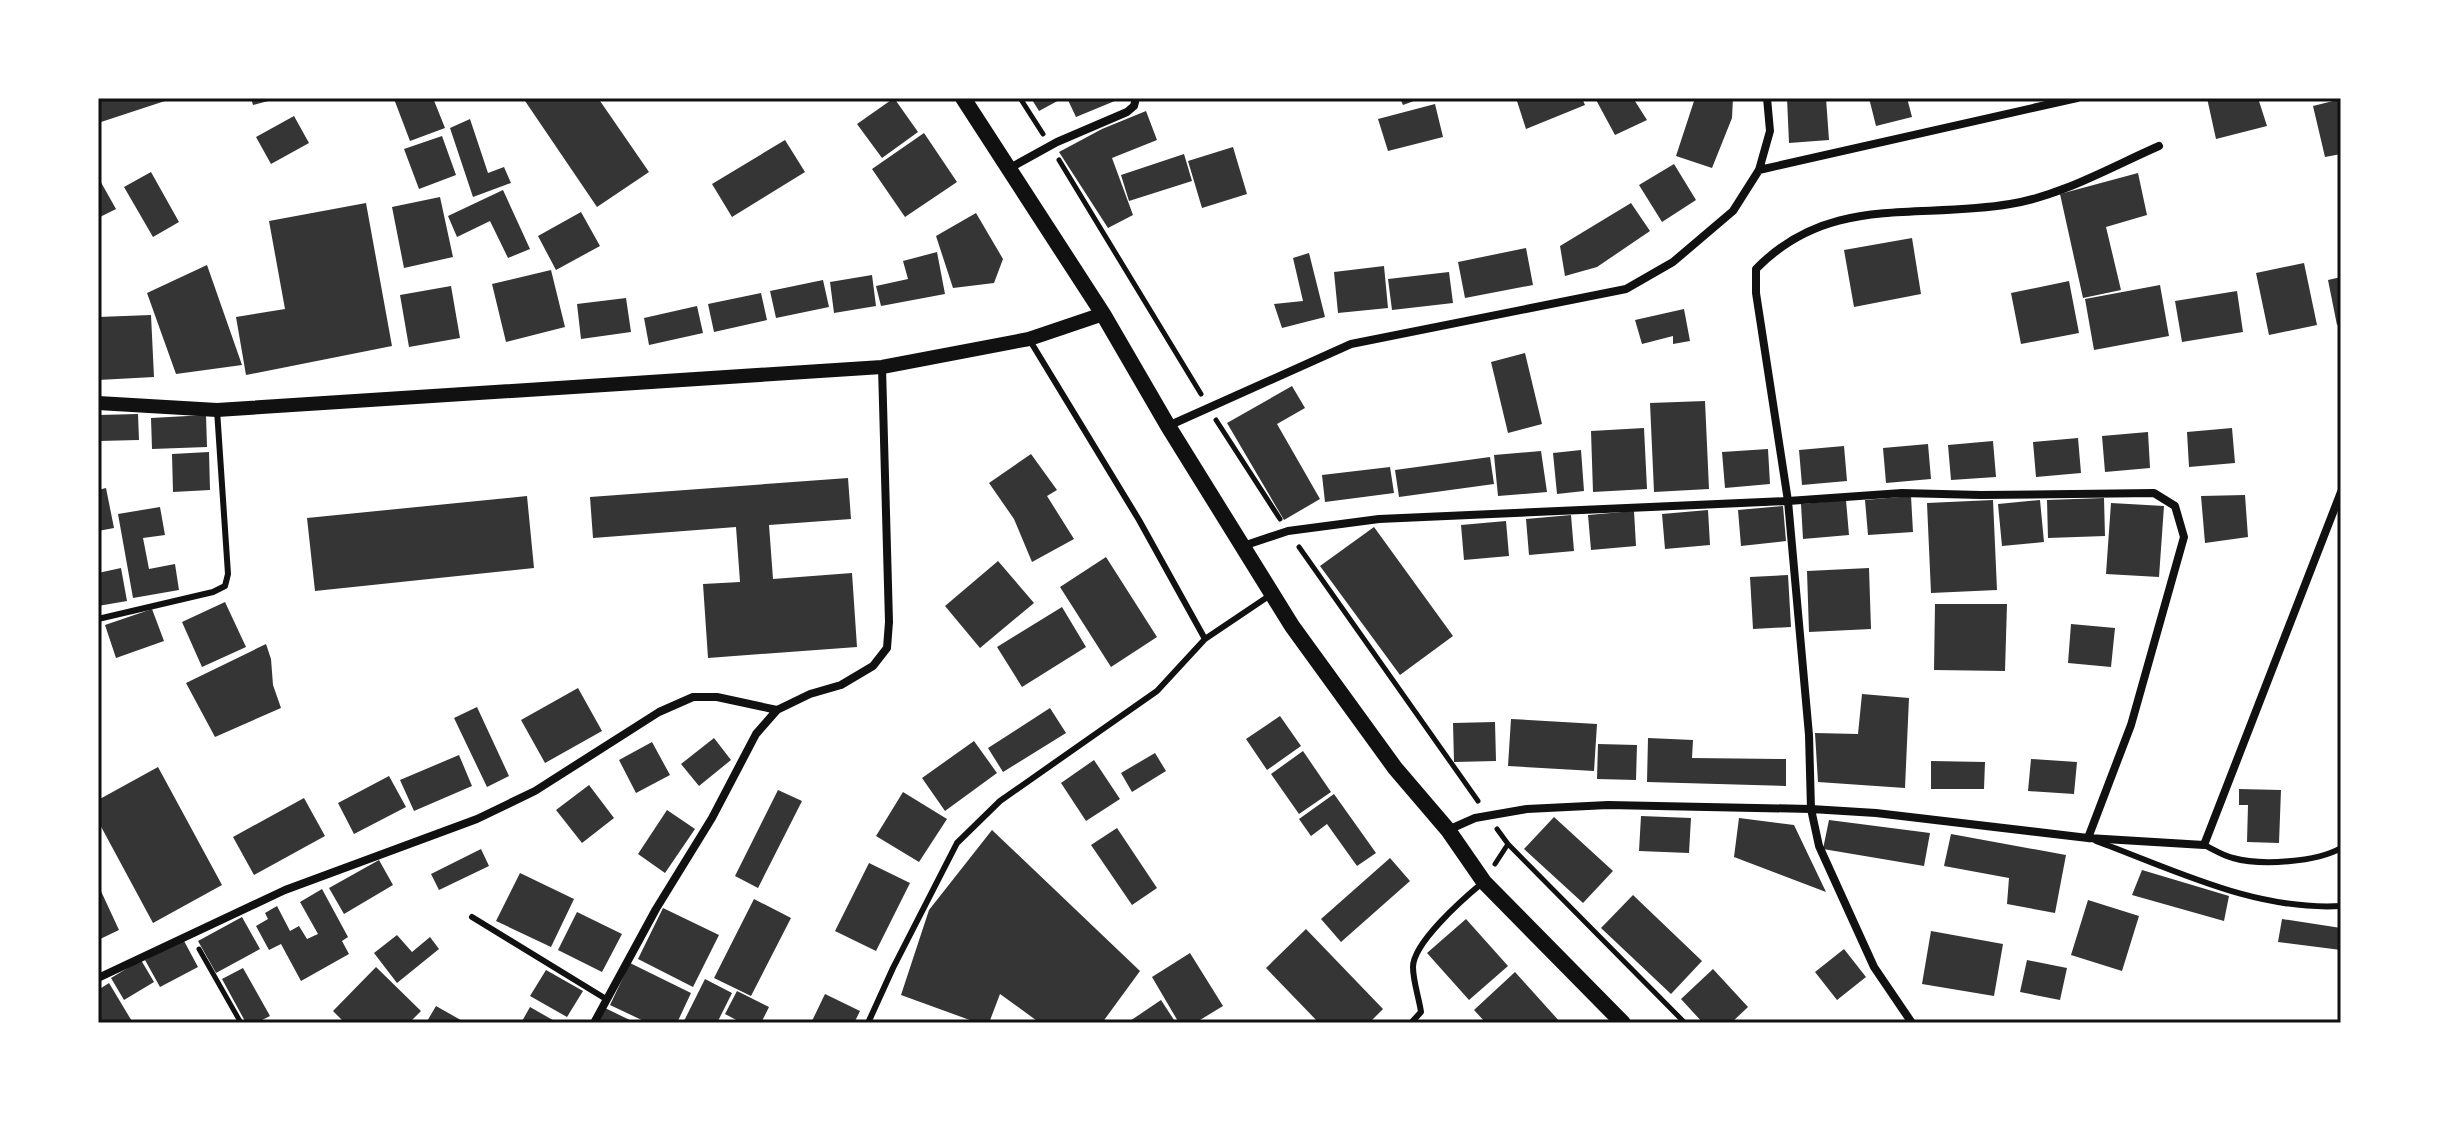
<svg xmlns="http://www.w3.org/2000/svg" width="2439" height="1121" font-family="'Work Sans',sans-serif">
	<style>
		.building { fill: #353535 }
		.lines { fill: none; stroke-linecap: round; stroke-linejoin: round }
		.path { stroke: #111; stroke-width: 5 }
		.service { stroke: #111; stroke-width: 6 }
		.minor { stroke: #111; stroke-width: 8 }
		.tertiary { stroke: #111; stroke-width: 14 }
		.secondary { stroke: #111; stroke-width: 16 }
		.neatline { fill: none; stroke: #111; stroke-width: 3 }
	</style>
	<rect width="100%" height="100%" fill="#fff"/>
	<path class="building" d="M98,98H171V99L98,123Z
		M251,98H276V99L253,105Z
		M433,98L445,128L410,141L394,99Z
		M523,98H598L649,172L597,207Z
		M894,98L918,132L882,158L857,124Z
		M1031,98H1063L1039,111Z
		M1067,98H1122L1076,117Z
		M1400,98H1422L1403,105Z
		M1516,98H1582L1585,105L1526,129Z
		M1595,98H1633L1647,120L1615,135Z
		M1695,98H1733L1732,118L1712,168L1676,156Z
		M1787,98H1826L1829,140L1789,143Z
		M1869,98H1907L1912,117L1876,126Z
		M2207,98H2258L2267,126L2216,139Z
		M2336,98H2341V154L2325,157L2313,106L2337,100Z
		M1435,104L1443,137L1388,151L1378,119Z
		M1146,111L1157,140L1112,158L1133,215L1108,228L1059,152L1102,129Z
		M294,116L309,143L271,164L256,137Z
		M470,119L488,173L504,167L511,183L473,197L450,128Z
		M924,133L957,182L905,217L872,169Z
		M442,136L456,175L419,189L404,149Z
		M785,140L805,172L732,217L712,184Z
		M1233,147L1247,194L1202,208L1188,161Z
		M1184,154L1192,181L1129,201L1121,175Z
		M1674,164L1696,200L1662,222L1639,185Z
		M151,172L179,222L153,237L124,187Z
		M2138,173L2147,215L2106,227L2121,290L2083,298L2060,194Z
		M98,177L116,209L98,218Z
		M503,190L530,249L508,258L490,221L457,237L448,216Z
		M440,197L453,257L404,268L392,207Z
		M366,203L392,346L246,375L236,317L285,309L269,221Z
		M1631,203L1650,231L1597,267L1565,276L1560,246Z
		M581,212L600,246L556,270L538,236Z
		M976,213L1003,259L994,283L953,288L936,236Z
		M1912,238L1921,294L1854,307L1844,250Z
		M1526,248L1533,285L1465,298L1458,262Z
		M937,252L945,294L881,306L876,286L908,279L903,261Z
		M1309,253L1325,317L1282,328L1274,304L1303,301L1293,258Z
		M2304,263L2317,325L2269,335L2256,273Z
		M207,265L242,365L176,374L147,293Z
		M1384,266L1388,308L1338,313L1334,272Z
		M551,270L565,327L506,342L492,284Z
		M1449,272L1453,303L1392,310L1388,279Z
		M872,275L876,306L834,313L830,282Z
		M2341,277V324L2337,325L2328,280Z
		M823,280L829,307L776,318L770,291Z
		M2069,281L2079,333L2021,344L2011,293Z
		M2160,285L2169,336L2094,350L2085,299Z
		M451,286L460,338L409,347L400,295Z
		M2237,291L2243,332L2182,342L2175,301Z
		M761,293L767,320L714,332L708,304Z
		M626,298L631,332L581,339L577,304Z
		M697,306L703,333L649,345L644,318Z
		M1684,309L1690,341L1673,344V336L1642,344L1635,320Z
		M151,315L154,377L98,380V317Z
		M1525,353L1542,424L1508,433L1491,362Z
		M1292,386L1305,408L1277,424L1320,499L1284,520L1227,423Z
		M1705,401L1709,489L1654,492L1650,403Z
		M138,414L139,440L99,441V415Z
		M206,415L207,447L152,449L151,418Z
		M1644,428L1647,489L1593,492L1591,431Z
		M2232,428L2235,463L2189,467L2187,432Z
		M2148,432L2150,468L2105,472L2102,436Z
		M2078,438L2081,473L2036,477L2033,442Z
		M1993,441L1996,477L1951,480L1948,445Z
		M1928,444L1931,479L1886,483L1883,448Z
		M1844,446L1847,481L1802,485L1799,450Z
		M1768,449L1770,484L1725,488L1722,452Z
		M1581,450L1584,491L1557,494L1553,453Z
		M1541,451L1547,492L1498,496L1494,455Z
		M209,452L210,490L173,492L172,454Z
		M1031,454L1057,490L1047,496L1074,539L1032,562L1014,519L989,483Z
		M1490,457L1494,484L1399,497L1395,470Z
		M1390,467L1394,493L1325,502L1322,475Z
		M848,478L851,519L769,525L773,579L852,573L857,647L708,658L703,584L740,582L736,527L593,538L590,497Z
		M106,488L114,528L98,531V490Z
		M2245,495L2248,537L2205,543L2201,496Z
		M527,496L534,568L315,591L307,518Z
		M1911,496L1913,532L1868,535L1865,500Z
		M2104,498L2105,536L2048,538L2047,500Z
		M1846,500L1849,535L1803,539L1801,504Z
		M1993,500L1997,590L1931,593L1927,503Z
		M2040,500L2044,542L2002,546L1998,504Z
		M2111,503L2164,506L2159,577L2106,574Z
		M1783,506L1786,541L1741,546L1738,510Z
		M160,507L165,535L143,538L149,569L175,564L179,590L133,598L118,514Z
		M1708,510L1710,545L1665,549L1662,514Z
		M1634,511L1636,546L1591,550L1588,515Z
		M1571,515L1574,551L1529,555L1526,519Z
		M1506,521L1509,556L1464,560L1461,525Z
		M1374,527L1453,636L1400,675L1320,566Z
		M1106,557L1157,637L1111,667L1060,587Z
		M998,561L1034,603L980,648L945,606Z
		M121,568L127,601L98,606V573Z
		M1869,568L1871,629L1809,632L1807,571Z
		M1788,575L1791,627L1753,629L1750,577Z
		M225,602L246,647L202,667L182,622Z
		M1935,604H2007L2005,671L1934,670Z
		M1062,607L1086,647L1022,687L997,647Z
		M152,609L164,641L116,658L105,625Z
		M2071,624L2115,628L2111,667L2068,663Z
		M266,644L271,659L273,685L281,708L215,737L186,683Z
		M578,688L602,731L545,763L521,720Z
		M1862,694L1909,698L1905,788L1818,782L1815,733L1858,734Z
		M477,707L509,776L487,787L454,718Z
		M1050,708L1066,733L1003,772L988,748Z
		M1280,716L1301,746L1267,770L1246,739Z
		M1511,719L1597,724L1594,771L1508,766Z
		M1495,722L1496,761L1454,762L1453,723Z
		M714,738L731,760L699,786L681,764Z
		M1648,738L1693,740L1692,758L1786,759V786L1647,782Z
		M974,741L997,773L945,811L922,778Z
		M652,742L670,775L636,793L619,760Z
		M1598,744L1637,745L1636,780L1597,779Z
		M1303,751L1331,792L1299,814L1271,774Z
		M1155,753L1166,771L1132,792L1121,773Z
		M459,755L472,786L414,811L400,780Z
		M2031,759L2077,762L2074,794L2028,791Z
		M1094,760L1120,799L1086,821L1061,783Z
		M1931,761L1985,762L1984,789H1931Z
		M158,767L222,885L153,923L98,821V800Z
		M389,776L406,807L354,834L338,803Z
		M589,785L614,818L582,843L556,810Z
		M2239,789L2281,790L2279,843L2247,842L2248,805H2239Z
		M778,790L802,801L758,888L735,876Z
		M903,792L947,819L919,862L876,836Z
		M1334,794L1376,853L1357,866L1327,824L1311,836L1299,819Z
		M304,798L325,836L254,875L233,837Z
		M667,810L695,829L665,873L638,854Z
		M1641,816L1691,818L1689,853L1639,851Z
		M1554,817L1613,871L1583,903L1524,849Z
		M1739,818L1794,825L1826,892L1734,857Z
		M1829,820L1930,833L1924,866L1823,849Z
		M1117,828L1157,888L1132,905L1091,845Z
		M992,830L1140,971L1102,1023H1040L1000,994L989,1023H978L901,995L929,910Z
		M1951,834L2066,855L2055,913L2007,904L2009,878L1944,866Z
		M481,849L489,866L439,890L431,874Z
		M1390,858L1410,881L1341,942L1321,919Z
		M379,860L393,885L344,914L329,888Z
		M869,863L910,883L876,951L835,931Z
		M2142,870L2229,896L2224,921L2132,895Z
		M520,873L574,899L551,947L496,921Z
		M100,889L119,930L98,940V890Z
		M322,889L348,937L342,941L349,954L301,981L281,944L269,950L256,926L268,919L265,913L277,906L290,931L299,926L307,939L318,934L300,902Z
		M1633,895L1702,961L1671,994L1601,928Z
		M754,899L791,918L751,996L714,978Z
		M2088,900L2139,916L2122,971L2071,955Z
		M663,908L719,935L693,987L638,959Z
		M577,912L622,934L602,972L558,950Z
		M242,917L260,949L216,973L198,941Z
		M1466,919L1508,966L1469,1000L1427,953Z
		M2282,919L2341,928V950L2278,942Z
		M1306,929L1383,1009L1369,1023H1319L1266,968Z
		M1931,931L2003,944L1994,996L1922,984Z
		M397,935L412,952L430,937L439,949L397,983L374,953Z
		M183,939L198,967L160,987L145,960Z
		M1844,949L1866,977L1837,1000L1815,972Z
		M1190,953L1223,1006L1195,1023H1179L1152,977Z
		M141,960L154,982L124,1000L111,978Z
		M2027,960L2067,968L2060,1000L2020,992Z
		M630,963L691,993L677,1023H648L610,1005Z
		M376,967L421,1011L409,1023H345L333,1011Z
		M243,968L270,1016L256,1023H246L222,979Z
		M1713,969L1748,1007L1731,1023H1703L1681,999Z
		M546,970L583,991L567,1017L530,996Z
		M1515,972L1561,1023H1486L1474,1010Z
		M705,979L732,993L717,1023H683Z
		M109,983L133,1023H98V990Z
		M737,991L769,1007L761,1023H742L725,1014Z
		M825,994L860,1011L854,1023H811Z
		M1161,1000L1176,1023H1127Z
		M436,1006L466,1023H426Z
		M530,1007L558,1023H521Z
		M605,1008L636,1023H597Z"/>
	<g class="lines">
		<path class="path" d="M1020,98L1043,134
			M1059,160L1201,394
			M1216,420L1280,519
			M1299,547L1478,801
			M1497,829L1508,844L1685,1023
			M1495,864L1508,844
			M199,949L241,1023"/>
		<path class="service" d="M1029,339L1139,520L1205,639
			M98,619L213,592L225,586L228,574L217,410
			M2096,841C2175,870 2255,911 2341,906
			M2204,845C2213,849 2223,856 2233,858C2261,866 2317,862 2341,848
			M472,917L606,999
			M868,1023L893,968L957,843L1000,801L1157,691L1205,639L1272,594
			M1411,1023L1421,1012C1419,998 1413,981 1413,967C1413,943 1463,899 1481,884"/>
		<path class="minor" d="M1008,169L1057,142L1127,112L1134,106L1136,98
			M1759,170L2077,98
			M1168,426L1351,344L1626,289L1673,262L1733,211L1759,170L1770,131L1767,98
			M1243,546L1288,531L1379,519L1788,501L1809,735L1811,809L1819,846L1874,967L1912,1023
			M1448,830L1475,818L1527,809L1608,805L1811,809L1876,813L2088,838L2204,845L2341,492
			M2088,838L2131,725L2184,537L2175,506L2154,493L1981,495L1902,493L1788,501L1756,293V269C1830,193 1916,220 2010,204C2061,196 2111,167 2159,146
			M98,978L285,890L477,819L535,791L659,712L693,697H717L777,710
			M594,1023L656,909L712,818L756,734L777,710L810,694L841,685L873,666L887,648L889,622L882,367"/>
		<path class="tertiary" d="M98,403L217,410L882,367L1029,339L1103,314"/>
		<path class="secondary" d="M963,98L1103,314L1168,426L1292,626L1395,768L1448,830L1484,882L1623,1023"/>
	</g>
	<rect width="2439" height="1121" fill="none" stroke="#ffffff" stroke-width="200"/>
	<rect x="100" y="100" width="2239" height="921" class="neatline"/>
</svg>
